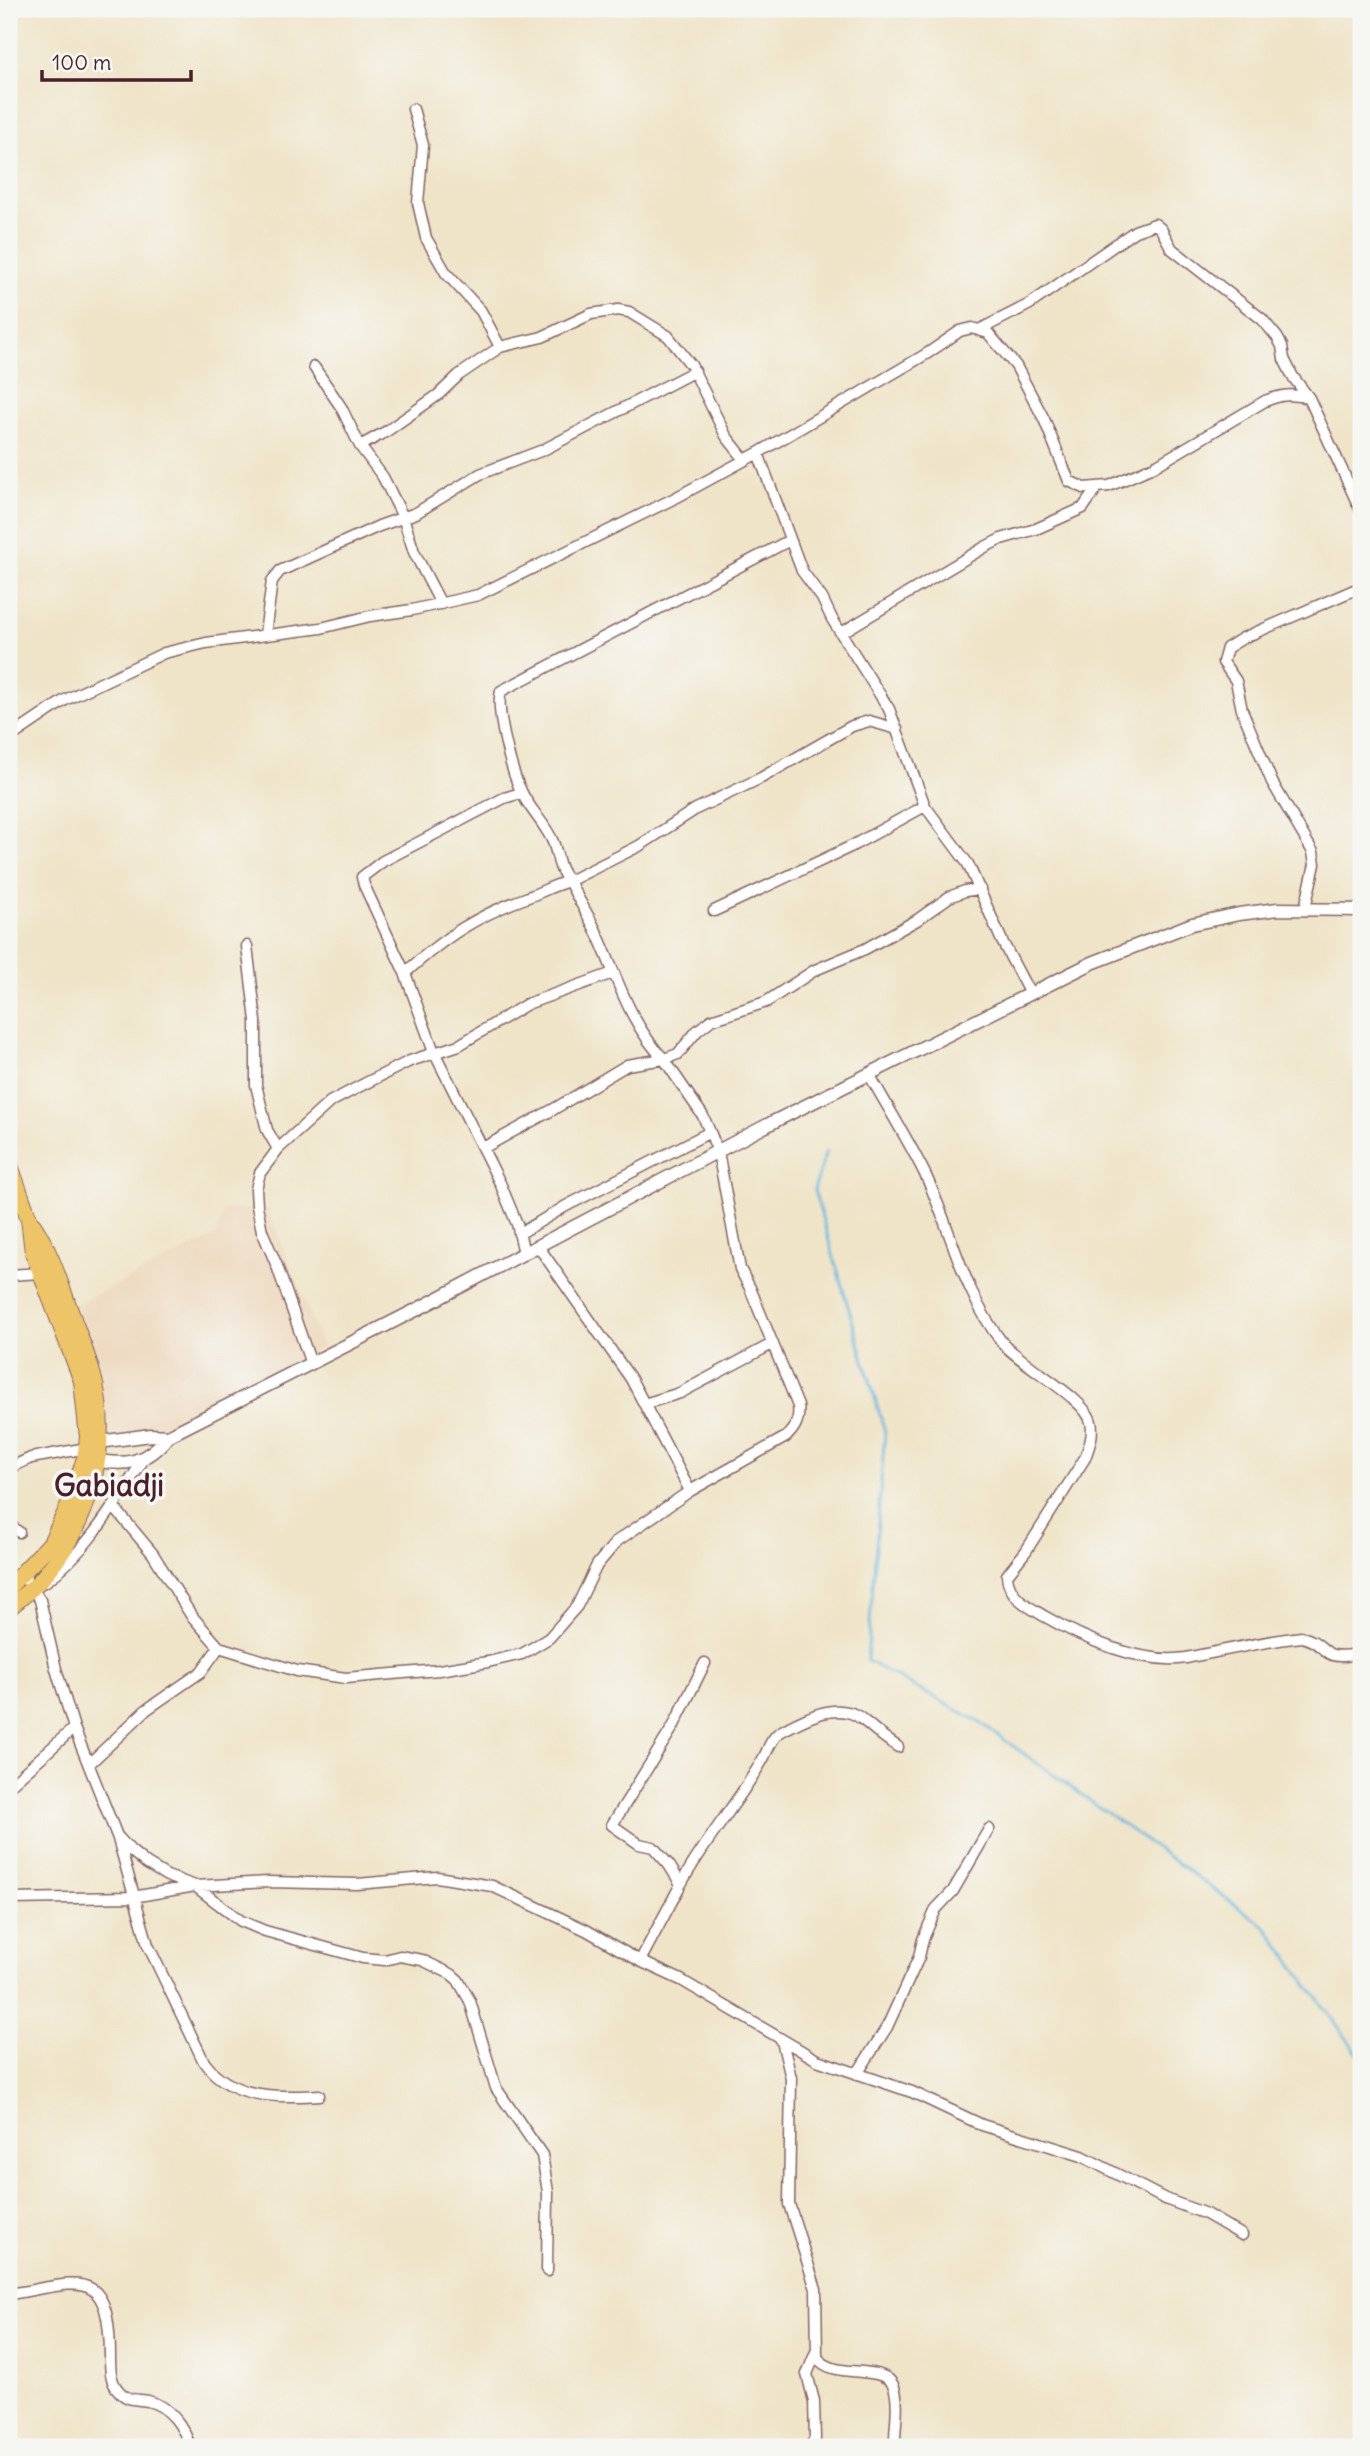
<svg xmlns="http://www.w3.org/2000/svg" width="1370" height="2456" font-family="Delius,sans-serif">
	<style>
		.built { fill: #edd7bb }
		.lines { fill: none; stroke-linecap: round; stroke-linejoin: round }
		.stream { stroke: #63b6de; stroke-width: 2.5 }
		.minor-casing { stroke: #846462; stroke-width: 13 }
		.tertiary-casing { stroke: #846462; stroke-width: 15 }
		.primary-casing { stroke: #846462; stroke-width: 18 }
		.minor { stroke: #fff; stroke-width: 10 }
		.tertiary { stroke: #fff; stroke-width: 12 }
		.primary { stroke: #eec469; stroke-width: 16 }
		.labels { text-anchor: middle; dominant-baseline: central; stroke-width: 7; stroke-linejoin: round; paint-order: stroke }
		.district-label { font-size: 30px; font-weight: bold; fill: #4a1f2b; stroke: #f6f6f2 }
	</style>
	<rect width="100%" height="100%" fill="#f6f6f2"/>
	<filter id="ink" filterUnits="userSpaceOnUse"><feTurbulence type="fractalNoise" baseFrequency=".0143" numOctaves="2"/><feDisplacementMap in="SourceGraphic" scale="14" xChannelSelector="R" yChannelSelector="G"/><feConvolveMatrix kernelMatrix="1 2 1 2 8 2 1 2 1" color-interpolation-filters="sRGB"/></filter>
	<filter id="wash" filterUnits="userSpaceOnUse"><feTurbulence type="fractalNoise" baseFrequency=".00686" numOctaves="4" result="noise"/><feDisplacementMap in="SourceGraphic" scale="28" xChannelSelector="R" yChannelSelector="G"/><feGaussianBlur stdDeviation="1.57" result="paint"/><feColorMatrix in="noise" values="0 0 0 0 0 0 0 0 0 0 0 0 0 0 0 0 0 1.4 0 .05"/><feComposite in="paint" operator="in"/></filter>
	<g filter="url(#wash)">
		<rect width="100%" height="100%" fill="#efe4c8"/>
		<path class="built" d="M224,1209H268L322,1347L167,1425L109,1435L104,1406L75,1305L216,1236Z"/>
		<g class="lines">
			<path class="stream" d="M826,1151L814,1190L885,1432L867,1661L981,1723L1265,1926L1361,2058"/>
		</g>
	</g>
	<g filter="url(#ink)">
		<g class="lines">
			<defs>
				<path id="minor" d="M413,109L423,145L418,203L426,238L446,273L481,311L500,347
					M981,329L1030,304L1135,231L1155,224L1161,229L1172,249L1262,319L1277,337L1282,346L1284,359L1293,377L1309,398
					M314,367L341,407L360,446L383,477L403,517L414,552L441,604
					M360,446L387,431L438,395L459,375L500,347L542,337L591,314L618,310L629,312L668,336L691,365L726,436L745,460
					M758,453L802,571L822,598L832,619L889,709L925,806L968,864L1002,941L1030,994
					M841,633L985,547L1001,539L1036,529L1083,508L1096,489
					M265,634L272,581L280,571L379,526L416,513L480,474L543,450L695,371
					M897,729L869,721L852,726L761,778L696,809L639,846L569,881C577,897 587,913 595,929C616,973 629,1024 664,1059L678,1054L697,1031L711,1020L766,1002L815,970L865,949L917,920L949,897L965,891L980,889
					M9,738L65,700L164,653L206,643L321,628L370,616L412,610L478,595L677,497L758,453L928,353L960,331L972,328L988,333L1016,366L1044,419L1069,481L1084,488L1109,486L1155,466L1265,401C1280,395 1293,393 1309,398L1361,511
					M521,793L504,798L383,861L362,877L364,885L405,973L434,1052L500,1183L517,1224L524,1253
					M1305,908L1315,864L1313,852L1272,782L1242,710L1236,681L1223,662L1227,648L1243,638L1361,587
					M714,911L850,847L925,806
					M247,946L256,1021V1085L267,1130L278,1149
					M405,973C446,936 476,916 528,897C542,892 554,885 569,881C557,868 559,857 553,842C545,823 529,809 521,791C512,773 495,710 501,691L790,540
					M869,1074C887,1106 907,1138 924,1172C951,1227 962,1291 1001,1341C1019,1364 1086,1398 1091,1422C1094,1434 1089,1447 1085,1458L1026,1551L1007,1575C1008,1596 1027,1606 1044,1616C1082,1638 1141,1665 1186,1658C1224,1651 1263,1641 1302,1637C1314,1640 1318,1645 1327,1652C1335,1659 1351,1655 1361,1654
					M519,1234L566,1206L710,1132
					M538,1246L631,1379L690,1491
					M9,1275L41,1273
					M311,1364L277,1266L262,1231L257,1206L256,1189L260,1173L278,1149L330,1102L366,1083L410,1061L459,1045L527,1004L613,973
					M644,1404L680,1393L772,1344
					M9,1468L31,1458L87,1448
					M113,1506L153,1554L191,1615L219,1647L297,1671L346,1678L439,1670L488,1662L522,1654L549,1638L577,1606L597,1565L617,1541L690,1491L786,1437C795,1428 800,1420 798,1406L750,1288L740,1269L718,1152L710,1132L703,1116L664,1059L627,1065L554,1109L483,1148
					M9,1525L19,1532
					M23,1575L40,1600L56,1669L74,1728L117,1836L130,1850L147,1864L167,1876L195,1886L269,1882L357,1884L437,1877L492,1886L586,1930L640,1961L681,1980L817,2060L912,2092L982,2125L1082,2156L1165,2199L1206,2214L1242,2235
					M45,1582C88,1551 115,1503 144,1459
					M89,1764L146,1710L201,1672L219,1647
					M9,1786L74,1728
					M118,1839L148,1945L204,2062C232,2100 276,2097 319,2095
					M681,1884C705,1840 738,1803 763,1759C768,1750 771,1738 780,1732C804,1719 839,1699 863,1720C875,1730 885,1739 898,1747
					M9,1899L133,1897L195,1886L241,1921L265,1931L363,1958L385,1960L400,1956L422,1960L451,1974L458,1980L470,2001L496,2088L542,2155L548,2192L547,2271
					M640,1961L681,1884L669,1865L653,1847L639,1844L612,1825L673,1727L705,1663
					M782,2041L791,2078L789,2204L816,2289L817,2357C832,2381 885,2362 894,2387C900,2405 894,2429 895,2447
					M857,2074L887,2027L919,1957L923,1939L936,1909L953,1891L989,1829
					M9,2294C80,2283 109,2264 110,2355C110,2368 110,2382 119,2391C127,2401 137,2399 148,2401C170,2406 184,2427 190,2447
					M810,2447L815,2439L814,2401L807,2374L816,2352"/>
				<path id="tertiary" d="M92,1440L99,1442L151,1435L168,1436
					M91,1459C125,1467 146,1464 168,1436L416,1310L777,1120L1092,963L1192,924L1239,914L1278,909L1361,910"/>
				<path id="primary" d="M9,1163L29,1219L33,1252L82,1381L88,1438L85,1458L72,1499L51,1543L9,1587
					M9,1608C20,1598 34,1588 44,1576C85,1529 108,1457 97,1395C93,1369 82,1344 73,1319C61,1287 52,1254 33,1225"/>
			</defs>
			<use href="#minor" class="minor-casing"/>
			<use href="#tertiary" class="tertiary-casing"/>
			<use href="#primary" class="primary-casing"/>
			<use href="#minor" class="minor"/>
			<use href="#tertiary" class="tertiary"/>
			<use href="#primary" class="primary"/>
		</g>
	</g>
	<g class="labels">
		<g class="district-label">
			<text x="109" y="1485">Gabiadji</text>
		</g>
	</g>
	<rect width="1370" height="2456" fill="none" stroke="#f6f6f2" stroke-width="35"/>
	<path d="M42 70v10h149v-10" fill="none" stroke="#4a1f2b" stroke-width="3.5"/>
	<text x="52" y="70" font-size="21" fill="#4a1f2b" stroke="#f6f6f2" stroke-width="5" paint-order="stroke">100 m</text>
</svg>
